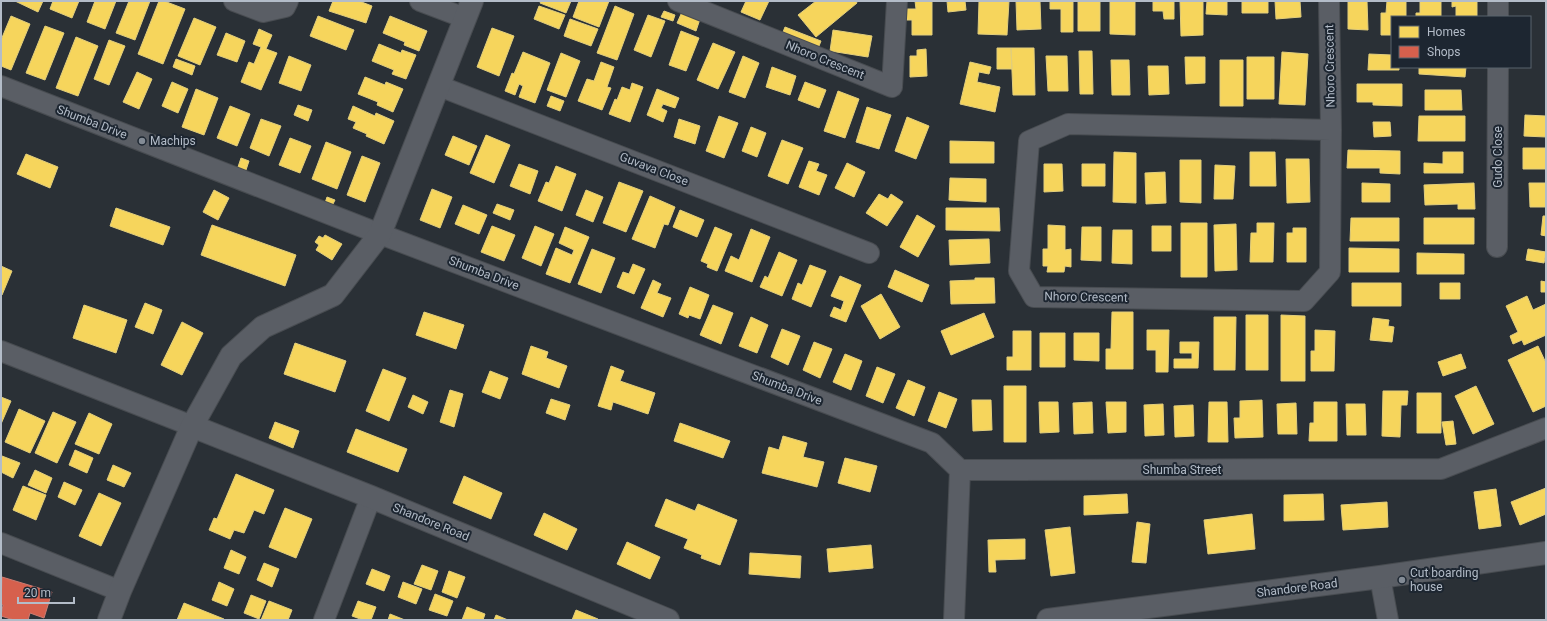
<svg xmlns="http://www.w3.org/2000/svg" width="1547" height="621" font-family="Roboto,sans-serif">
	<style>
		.homes { fill: #f6d55c; stroke: #e2ce7c }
		.shops { fill: #d6604d; stroke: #cc7c72 }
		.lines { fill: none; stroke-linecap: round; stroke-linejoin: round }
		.minor-casing { stroke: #484c51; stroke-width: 22 }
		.tertiary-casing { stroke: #484c51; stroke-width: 24 }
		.minor { stroke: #5a5e65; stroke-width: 20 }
		.tertiary { stroke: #5a5e65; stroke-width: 22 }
		.poi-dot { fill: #838b95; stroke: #1d2631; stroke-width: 1.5 }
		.labels { text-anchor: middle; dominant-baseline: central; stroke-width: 4; stroke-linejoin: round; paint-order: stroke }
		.street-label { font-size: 12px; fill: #b3bcc8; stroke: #1d2631 }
		.poi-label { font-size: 12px; fill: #b3bcc8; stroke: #1d2631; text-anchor: start }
	</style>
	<rect width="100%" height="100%" fill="#2a3036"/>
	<path class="homes" d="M15,1H43L38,12Z
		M53,1H79L72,18L50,9Z
		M95,1H116L105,29L87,22Z
		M129,1H150L135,40L116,33Z
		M159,1H164L185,9L163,64L138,54Z
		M333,1H359L372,6L366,23L329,11Z
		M541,1H571L566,13L540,3Z
		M579,1H609L599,27L573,17Z
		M746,1H769L760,20L741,12Z
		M816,1H856L857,3L816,37L798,15Z
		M915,1H932V35H912V20H905V9H916Z
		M947,1H965L966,10L948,12Z
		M979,1H1009L1007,35L978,34Z
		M1016,1H1040L1041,29L1017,30Z
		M1050,1H1073V32H1061V9H1050Z
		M1078,1H1100V31H1078Z
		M1110,1H1135V35L1110,34Z
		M1153,1H1174V19H1164L1163,11H1153Z
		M1180,1H1203V35L1181,36Z
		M1207,1H1227V15L1206,14Z
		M1242,1H1268V13H1242Z
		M1275,1H1300L1301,17L1276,19Z
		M1348,1H1367L1368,30L1348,29Z
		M1387,1H1406V17H1392V35H1381V13H1386Z
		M1420,1H1441V17H1416V13H1420Z
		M1452,1H1477V17H1456V6L1452,7Z
		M539,6L565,15L559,29L534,19Z
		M615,6L634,14L617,60L597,53Z
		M664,11L675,15L673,21L661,17Z
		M682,12L700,19L696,31L677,23Z
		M648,15L665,21L651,57L634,50Z
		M11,16L30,24L11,70L1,66V40Z
		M318,16L354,30L346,50L310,36Z
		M390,16L427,31L419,51L404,45L405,42L383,33Z
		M194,18L216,27L200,65L178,56Z
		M570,19L598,29L591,46L564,36Z
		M45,26L64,33L45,80L26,73Z
		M785,27L821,41L817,51L781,37Z
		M492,28L514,36L499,76L477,67Z
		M259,29L272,35L266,49L277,53L261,90L241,82L249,62L254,64L261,47L253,44Z
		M833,30L872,36L868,57L830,51Z
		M681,31L699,38L686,71L669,65Z
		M226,33L245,41L237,62L217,55Z
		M76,37L98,46L78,96L56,88Z
		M109,40L125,46L109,85L94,79Z
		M713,43L735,52L718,89L697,80Z
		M379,44L401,53L402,50L416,55L406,79L392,74L394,70L372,61Z
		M997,48H1011L1012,69H997Z
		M1011,48H1034L1035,95H1013Z
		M926,49L927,76L910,77V56H917V50Z
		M1079,51H1092L1093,94H1080Z
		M523,52L550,63L535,103L519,97L523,86L519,84L515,95L505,91L512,73L514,74Z
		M1282,52L1308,54L1305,105L1279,104Z
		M561,53L580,61L566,97L547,90Z
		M1369,54L1392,55V67H1399V70H1368Z
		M289,56L311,65L301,91L279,83Z
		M743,56L759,63L745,98L729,92Z
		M1046,56H1067L1068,91H1048Z
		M1185,57H1205V83L1186,84Z
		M1247,57H1274V99H1247Z
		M176,59L195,66L192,75L173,67Z
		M1111,60H1129L1130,95H1112Z
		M1220,60H1243V106H1220Z
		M601,62L614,67L607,87L611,88L602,110L578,101L587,79L594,81Z
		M970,62L991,67L989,74L979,72L977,82L1000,87L995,112L960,104Z
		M1148,66H1168L1169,94L1149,95Z
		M772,67L796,76L790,95L766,87Z
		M1419,67H1466L1465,77L1419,74Z
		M137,72L152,79L139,109L123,102Z
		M365,77L385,85L386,82L403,89L393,112L377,105L378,102L358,94Z
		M172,82L188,89L178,113L162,106Z
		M805,82L826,90L819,108L798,100Z
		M632,83L643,87L630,122L609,114L615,99L617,100L622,87L630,90Z
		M1357,84H1402V106L1373,105V102H1357Z
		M196,89L218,98L204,135L182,127Z
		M657,89L679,98L675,108L663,104L661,108L667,111L663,122L647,115Z
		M1425,90H1461L1462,110H1425Z
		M838,91L859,99L845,138L824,131Z
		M551,96L564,101L560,111L547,106Z
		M298,105L312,110L308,121L294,115Z
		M230,106L250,114L237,146L217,138Z
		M353,106L375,116L376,113L394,121L384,144L366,136L367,134L353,128L356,122L348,119Z
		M867,107L891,115L879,149L856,142Z
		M1525,115L1546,116V137L1524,136Z
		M719,116L738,123L724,158L706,151Z
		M1419,116H1465V141H1418Z
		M907,117L929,126L916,159L895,151Z
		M261,119L281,126L269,156L250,148Z
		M679,119L700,126L695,144L674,137Z
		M1373,122H1390L1391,136L1374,137Z
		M751,127L766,133L757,157L742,151Z
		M486,135L510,145L494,183L470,173Z
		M453,136L477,146L469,165L445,155Z
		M290,138L311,146L300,173L279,165Z
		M782,140L803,148L788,184L768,176Z
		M950,141L994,142V163H950Z
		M326,142L351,152L337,189L312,179Z
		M1523,148H1546V169H1523Z
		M1348,150L1400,151V174L1380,173V168H1347Z
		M1114,152L1136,153V203L1113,202Z
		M1250,152H1275L1276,186H1250Z
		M1443,152H1463V173H1424V163L1443,164Z
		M26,154L58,167L50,188L17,174Z
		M362,156L380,163L365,202L347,195Z
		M241,158L249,161L245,173L237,170Z
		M1286,159H1309L1310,202L1287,203Z
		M1180,160H1201V203L1180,202Z
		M809,161L819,164L816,171L827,175L819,195L799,187Z
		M847,163L865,172L854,197L835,188Z
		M519,164L538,171L530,194L510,186Z
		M1044,164H1062L1063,191L1044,192Z
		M1082,164H1105V186H1082Z
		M1215,165L1235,166L1233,199H1214Z
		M556,166L576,174L562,211L538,201L546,182L549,183Z
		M1165,172L1166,203L1146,204L1145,173Z
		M950,178L986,179V202L949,200Z
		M619,182L643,191L626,232L603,223Z
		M1362,183L1390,184V202H1362Z
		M1474,183L1475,209H1458V204L1425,205L1424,185Z
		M1529,183H1546V207H1530Z
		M432,189L452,197L440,228L420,220Z
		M214,190L229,198L218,220L203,212Z
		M586,190L603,197L593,222L576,215Z
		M879,194L888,199L891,194L903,202L887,226L866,213Z
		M650,196L675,207L668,225L664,224L655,248L632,239Z
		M327,197L335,200L332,206L325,203Z
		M497,204L514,210L510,220L493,213Z
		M463,205L487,215L479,234L455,224Z
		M116,208L170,227L163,245L110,226Z
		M946,208H999L1000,231L946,230Z
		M680,210L704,220L697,237L673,227Z
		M917,215L935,226L918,257L900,247Z
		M1543,216H1546V236L1541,235Z
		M1351,218H1399V241H1350Z
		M1424,218H1474V244H1424Z
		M1181,223H1207V277H1181Z
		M1257,223H1274L1273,262H1250L1251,233H1257Z
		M1236,224L1237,270L1215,271L1214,225Z
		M212,225L296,255L285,286L201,255Z
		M1048,225L1065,226V250L1071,249V267L1065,266L1064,272H1047L1048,266H1043V249H1048Z
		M492,226L515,235L504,261L481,252Z
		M535,226L554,234L541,266L522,258Z
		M1152,226H1171V251H1152Z
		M565,227L589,237L570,283L546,274L556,248L572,255L574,250L559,243Z
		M715,227L732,234L717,271L707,267L708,264L701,261Z
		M1082,227H1101V261L1081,260Z
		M1293,228H1306V262H1287V233H1293Z
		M751,229L770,237L752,282L725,271L731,256L739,260Z
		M1113,230H1132V264L1112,263Z
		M325,235L342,244L332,260L316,250L319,245L315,242L319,236L323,238Z
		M989,239L990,263L950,265L949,240Z
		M1349,248L1399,249V272H1349Z
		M592,249L615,258L601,293L578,284Z
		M1528,249L1546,252L1544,263L1526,260Z
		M779,252L797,260L782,296L760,287L765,276L768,278Z
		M1417,253L1464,254V274H1417Z
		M633,264L645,269L634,294L617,287L623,272L629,274Z
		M810,265L826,271L811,307L792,299L798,283L802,285Z
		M1,266L12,271L2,295H1Z
		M895,270L929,285L922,302L888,287Z
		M840,276L861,285L846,322L830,316L834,307L841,310L844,301L831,296Z
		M975,278H994L995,303L951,304L950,281L975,280Z
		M653,280L661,284L657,293L671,298L663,317L641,308Z
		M1541,281L1546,282V292H1541Z
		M1352,283H1401V306H1352Z
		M1440,283H1460V299H1440Z
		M690,287L709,295L700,319L689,315L688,318L679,314Z
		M881,294L900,327L880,339L861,306Z
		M1527,296L1533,310L1546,304V335L1524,345L1522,340L1513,344L1510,336L1518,332L1506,306Z
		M145,303L162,310L153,334L135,327Z
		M84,305L127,320L116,353L73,338Z
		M713,305L733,313L721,344L700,335Z
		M424,312L464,325L456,349L416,335Z
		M1112,312H1133V369H1106V349H1111Z
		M984,313L994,337L951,355L941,331Z
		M1246,315H1268V370H1246Z
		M1281,315L1305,316V381H1281Z
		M751,317L768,325L757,353L739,346Z
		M1214,317H1236L1235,370H1214Z
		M1373,318L1389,320L1388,326L1394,327L1392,342L1370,340Z
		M182,322L203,333L182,375L161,365Z
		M782,329L800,336L788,365L771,357Z
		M1147,330H1169L1168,372H1156V350H1147Z
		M1315,330L1335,331L1334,371H1311V351H1315Z
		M1013,331H1031V370H1007V357H1013Z
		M1040,333H1065V367H1040Z
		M1074,333H1099V361L1074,360Z
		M814,342L832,349L820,378L803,370Z
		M1180,342H1199L1198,368H1174V359H1192V353H1180Z
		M295,343L346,361L335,392L284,374Z
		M531,346L548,352L546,358L567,366L559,388L522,374Z
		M1538,346L1546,363V406L1533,412L1508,360Z
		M845,354L862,361L851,390L833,382Z
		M1461,354L1466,368L1443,376L1438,362Z
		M611,366L624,371L620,381L655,393L648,414L613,402L611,410L598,406Z
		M877,367L895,374L883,403L866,396Z
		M383,369L406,378L389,421L366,411Z
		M490,371L508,378L500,399L482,392Z
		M908,380L925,387L914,416L896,408Z
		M1004,386H1026V442H1004Z
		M1476,386L1494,424L1473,434L1455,396Z
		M450,390L463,394L454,427L440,422Z
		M1383,391H1408L1407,405H1401L1400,437L1382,436Z
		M939,392L957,399L946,428L928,421Z
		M1417,393H1441V433H1417Z
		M413,395L428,402L423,414L408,407Z
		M1,397L11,401L1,424Z
		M551,399L570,405L565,420L546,413Z
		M972,400H991L992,430L973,431Z
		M1262,400L1263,437L1235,438L1234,418H1240V401Z
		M1039,402H1058L1059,432L1040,433Z
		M1092,402L1093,433L1074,434L1073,403Z
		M1106,402H1126V432L1108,433Z
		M1209,402H1227L1228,442H1208Z
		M1314,402H1337V441H1309L1310,423H1314Z
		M1296,403L1297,434H1278L1277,404Z
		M1163,404L1164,435L1145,436L1144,405Z
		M1346,404H1365L1366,435H1347Z
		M1193,405L1194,436L1175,437L1174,406Z
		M19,409L45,421L30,453L5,442Z
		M53,412L76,422L57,463L35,453Z
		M89,413L112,424L99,454L75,444Z
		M1453,421L1456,444L1446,445L1442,422Z
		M275,422L299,431L293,448L269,438Z
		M680,423L730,441L723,458L674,441Z
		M356,429L407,449L398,472L347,452Z
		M783,436L807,443L803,457L824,462L817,487L762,473L769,447L779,450Z
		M75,450L93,458L87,473L69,465Z
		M2,456L20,463L13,478L1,472V459Z
		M845,458L877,466L870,492L838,483Z
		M113,465L131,473L124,487L107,480Z
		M35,470L52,478L46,493L28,485Z
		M236,474L274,490L264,514L254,510L244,533L234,530L230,539L209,530L214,518L217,519Z
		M464,476L502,493L491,519L453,503Z
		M64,482L82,490L75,505L58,497Z
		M23,486L46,495L36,520L13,510Z
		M1546,488V514L1520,525L1511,502Z
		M1496,489L1501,526L1479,529L1474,492Z
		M99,493L121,503L101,546L79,536Z
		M1127,494L1128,513L1084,515V496Z
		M1323,494L1324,520L1284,521V495Z
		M666,499L695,511L698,504L737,520L720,565L701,558L702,555L684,548L688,539L655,526Z
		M1387,502L1388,527L1343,530L1341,505Z
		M285,508L312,519L296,558L269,547Z
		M544,513L577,529L567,550L534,535Z
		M1252,514L1255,549L1208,554L1204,520Z
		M1137,522L1150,524L1146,563L1132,562Z
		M1070,527L1075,573L1051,576L1045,530Z
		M1025,539V559L995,560L996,572H989L988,540Z
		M627,542L660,557L650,579L617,564Z
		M871,545L873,568L829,572L827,549Z
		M231,550L246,557L239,574L224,568Z
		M750,553L801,556L800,578L749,574Z
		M264,563L279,569L272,587L257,580Z
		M422,565L438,571L431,590L414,584Z
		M372,569L390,576L384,591L366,584Z
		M449,571L465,577L457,598L442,592Z
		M219,582L234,589L227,606L212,600Z
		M403,582L422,589L416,604L398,597Z
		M435,594L453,601L447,616L429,610Z
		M251,595L266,601L259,619L244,613Z
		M269,601L292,610L288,620H261Z
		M358,601L376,607L371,620H363L352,616Z
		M184,603L224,619L223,620H177Z
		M467,607L485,614L483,620H462Z
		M576,610L598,619V620H572Z
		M390,614L405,620H388Z
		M496,615L508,620H494Z"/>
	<path class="shops" d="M2,577L52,592L44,618L30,613L28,620H14L1,616L3,605L1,604Z"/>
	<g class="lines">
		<defs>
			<path id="minor" d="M234,1L263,12L285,7L288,1
				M420,1L465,18
				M678,1L892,87L897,1
				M1329,1L1331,130L1330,272L1304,301L1034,297L1019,271L1029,141L1068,124L1331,130
				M1498,17V1
				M1,86L380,234L932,443L960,470
				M439,86L869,253
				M1497,247L1498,67
				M1,351L192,426
				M1,543L120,591
				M1380,577L1388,620
				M324,620L371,497
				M954,620L960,470L1441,469L1546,428"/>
			<path id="tertiary" d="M192,426L371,497L668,620
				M109,620L120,591L192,426L231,356L263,327L333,295L380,234L472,1
				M1048,620L1380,577L1546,553"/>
		</defs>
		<use href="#minor" class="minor-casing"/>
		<use href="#tertiary" class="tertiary-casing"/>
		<use href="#minor" class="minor"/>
		<use href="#tertiary" class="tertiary"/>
	</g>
	<g class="poi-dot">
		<circle cx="142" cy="141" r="4"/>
		<circle cx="1402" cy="580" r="4"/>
	</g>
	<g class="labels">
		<g class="street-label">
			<text transform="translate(825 60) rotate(22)">Nhoro Crescent</text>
			<text transform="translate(1330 66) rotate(-91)">Nhoro Crescent</text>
			<text transform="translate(92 122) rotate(21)">Shumba Drive</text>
			<text transform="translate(1498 157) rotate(-90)">Gudo Close</text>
			<text transform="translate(654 169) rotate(21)">Guvava Close</text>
			<text transform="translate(484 273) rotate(21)">Shumba Drive</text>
			<text transform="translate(1086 297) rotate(1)">Nhoro Crescent</text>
			<text transform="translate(787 388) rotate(21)">Shumba Drive</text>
			<text x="1182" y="470">Shumba Street</text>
			<text transform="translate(431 522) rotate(22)">Shandore Road</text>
			<text transform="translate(1297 588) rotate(-7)">Shandore Road</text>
		</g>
		<g class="poi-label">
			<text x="150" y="141">Machips</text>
			<text x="1410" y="573">Cut boarding<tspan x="1410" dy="14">house</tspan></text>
		</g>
	</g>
	<rect width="1547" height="621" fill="none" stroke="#b3bcc8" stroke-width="4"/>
	<rect x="1391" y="16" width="140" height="52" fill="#1d2631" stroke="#59626d"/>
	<rect x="1399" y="26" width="20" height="12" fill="#f6d55c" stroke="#59626d"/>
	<text x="1427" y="36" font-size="12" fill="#b3bcc8">Homes</text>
	<rect x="1399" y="46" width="20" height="12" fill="#d6604d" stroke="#59626d"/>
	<text x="1427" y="56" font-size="12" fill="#b3bcc8">Shops</text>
	<path d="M18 597v6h56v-6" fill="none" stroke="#b3bcc8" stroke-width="2"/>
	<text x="24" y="597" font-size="12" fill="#b3bcc8" stroke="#1d2631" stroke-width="3" paint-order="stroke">20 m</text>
</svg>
